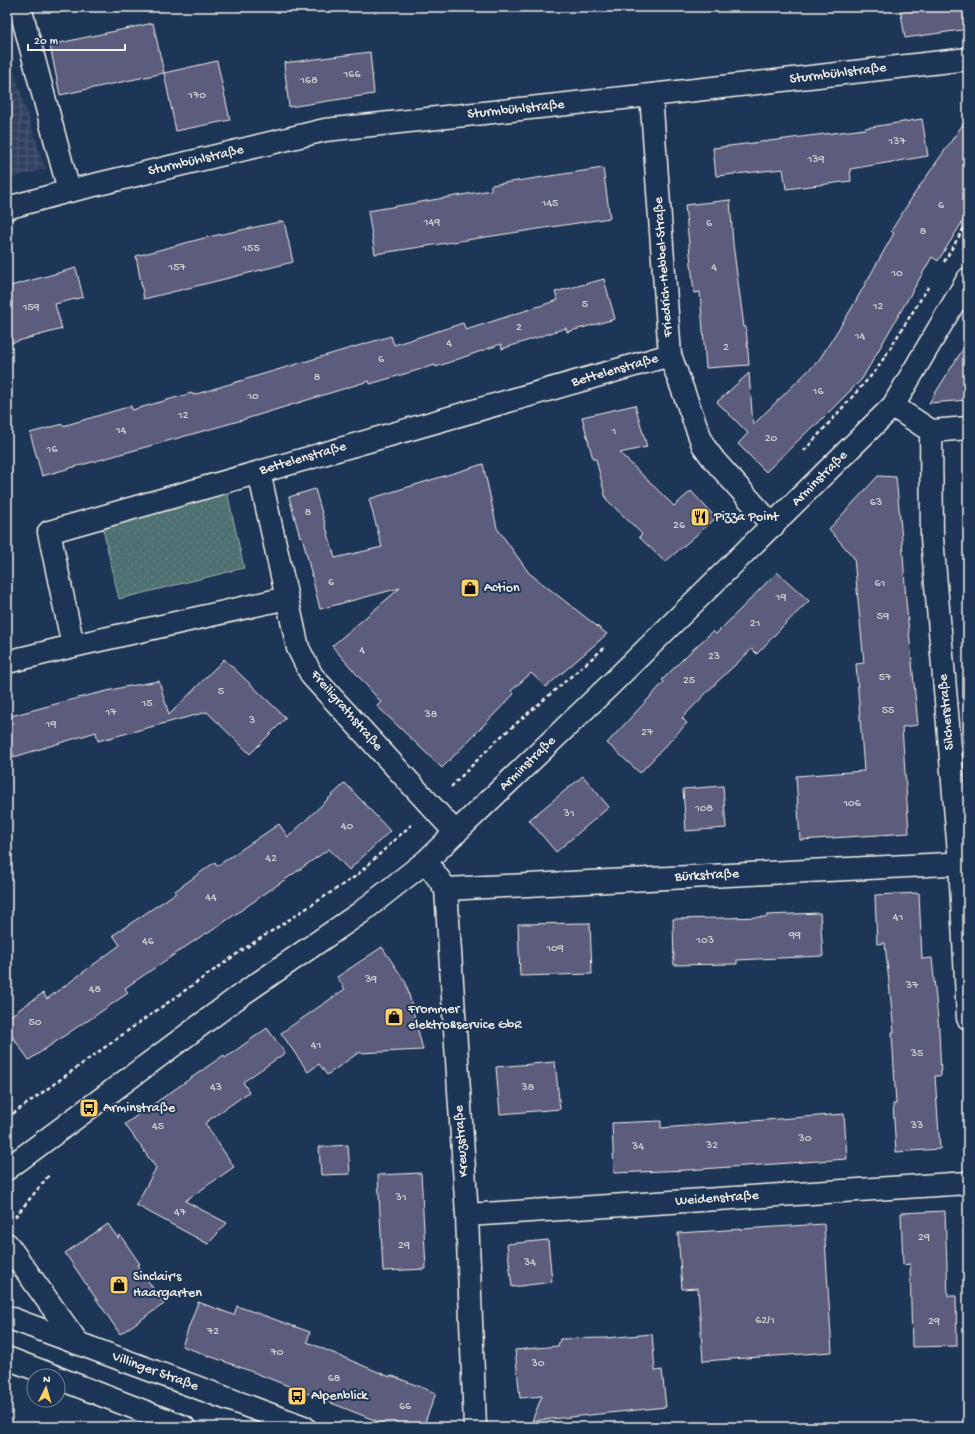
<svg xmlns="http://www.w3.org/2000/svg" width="975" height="1434" font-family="'Gochi Hand',sans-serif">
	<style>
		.industrial { fill: url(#industrial-grid) }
		.grass { fill: url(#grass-dots); stroke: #a0b0ac }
		.building { fill: #5c5c7d; stroke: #f4f1e8 }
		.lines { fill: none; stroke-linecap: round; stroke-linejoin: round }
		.minor-casing { stroke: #f4f1e8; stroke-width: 25 }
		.major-casing { stroke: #f4f1e8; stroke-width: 25 }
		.path { stroke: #f4f1e8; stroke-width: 2.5; stroke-dasharray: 4 3; stroke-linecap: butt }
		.minor { stroke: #1d3557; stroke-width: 22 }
		.major { stroke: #1d3557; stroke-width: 22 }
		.labels { text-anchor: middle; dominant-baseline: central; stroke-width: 4; stroke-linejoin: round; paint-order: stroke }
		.number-label { font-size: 12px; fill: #cecccd }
		.street-label { font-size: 14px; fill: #f4f1e8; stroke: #1d3557 }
		.poi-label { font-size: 14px; fill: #f4f1e8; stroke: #1d3557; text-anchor: start }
	</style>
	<defs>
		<pattern id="industrial-grid" width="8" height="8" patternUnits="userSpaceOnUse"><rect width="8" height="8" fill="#304162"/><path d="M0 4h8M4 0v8" fill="none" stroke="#4f5d78"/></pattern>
		<pattern id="grass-dots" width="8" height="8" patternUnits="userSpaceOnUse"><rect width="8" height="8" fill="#4d6f70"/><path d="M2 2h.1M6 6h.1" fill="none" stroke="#678484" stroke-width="1.8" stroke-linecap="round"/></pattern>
	</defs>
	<rect width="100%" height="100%" fill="#1d3557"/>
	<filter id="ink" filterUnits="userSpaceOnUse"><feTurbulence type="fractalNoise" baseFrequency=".025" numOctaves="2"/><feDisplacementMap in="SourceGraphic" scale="8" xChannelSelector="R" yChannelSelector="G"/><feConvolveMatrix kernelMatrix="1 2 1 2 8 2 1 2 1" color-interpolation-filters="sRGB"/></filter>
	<g filter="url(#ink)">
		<path class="industrial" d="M7,50L45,169L7,179Z"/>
		<path class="grass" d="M227,492L244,568L119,599L102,525Z"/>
		<path class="building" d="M900,7H968V29L905,38Z
			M153,23L164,73L60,95L50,45Z
			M370,52L374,94L289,107L284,63Z
			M217,61L230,120L176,131L164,73Z
			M968,117V213L938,261L932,257L862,379L815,426L814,425L766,472L738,444L748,433L717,402L749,373L753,425L819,360L850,311L894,233L891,231L915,193Z
			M922,119L928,156L850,169L851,181L786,189L783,169L716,176L713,148L865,129V128Z
			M603,168L610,218L375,254L368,211L491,190V185Z
			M730,200L733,244L744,327H746L749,365L706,368L700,292L694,293L685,205Z
			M284,221L293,262L144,299L136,256L208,237Z
			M76,268L83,297L55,304L62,329L7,344V287Z
			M604,279L615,319L567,332L566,328L502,349L501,344L436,367L435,365L370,384L369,381L239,421L42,476L30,433L63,424V426L131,406L132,410L192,393L193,395L391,336L394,345L463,323L466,330L558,300L555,292Z
			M968,341V400L929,403Z
			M635,405L647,447L620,453L674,506L691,491L716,518L665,562L639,537L642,534L606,499L596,459H593L582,417Z
			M483,464L497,528L529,573L607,634L546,687L531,673L511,691L514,694L442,768L377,706L381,702L332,646L400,588L320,609L302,536L300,537L289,497L315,489L335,558L382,547L369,499Z
			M878,476L896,477L902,539L906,601L918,725L902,727L909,833L800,840L796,776L864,771L856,664L864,663L854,558L829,529Z
			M777,572L809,601L782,627L757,654L752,649L717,682L682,718L687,723L640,773L607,743L664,682L662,680L687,655L713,631L716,634Z
			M224,659L286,718L250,754L207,712L98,741L96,732L14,757L7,734V717L82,697L124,687L159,681L169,715Z
			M583,776L609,807L556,852L529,820Z
			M345,783L390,831L349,870L329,849L207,934L206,933L125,988L128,993L86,1022V1021L29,1060L7,1029V1018L43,993L47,999L120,945L113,935L176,893L175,891L215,862L217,866L279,824L288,837Z
			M723,786L726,828L686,831L683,789Z
			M919,893L922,959L932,958L939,1030L941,1076H935L940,1149L896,1152L893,1104H896L892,1032H894L885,943L877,944L875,895Z
			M820,913L823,956L737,960V964L674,965L673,919L767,917V915Z
			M590,923L592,974L520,976L518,924Z
			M382,947L406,983L423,1050L358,1053L327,1075L319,1064L308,1072L281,1033L345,989L337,977Z
			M267,1028L285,1053L243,1082L249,1092L205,1123L234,1167L185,1201L227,1223L208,1244L136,1205L156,1168L125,1124L224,1055L225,1058Z
			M555,1062L560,1109L500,1114L496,1067Z
			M844,1114L847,1159L687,1170L614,1173L612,1123L661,1121V1128Z
			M348,1145L350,1174L321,1175L319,1147Z
			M421,1173L426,1269L383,1271L378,1175Z
			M945,1211L948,1296H956L957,1346L912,1347L910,1264L903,1265L901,1213Z
			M108,1224L118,1238L120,1235L140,1264L137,1265L164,1304L120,1334L65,1253Z
			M824,1224L832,1352L703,1361L698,1288L682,1289L678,1233Z
			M548,1240L552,1282L512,1287L507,1244Z
			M198,1302L234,1315L237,1306L310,1332L307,1342L390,1377V1375L436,1393L423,1427H392L253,1372L182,1346Z
			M652,1334L655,1371L662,1370L666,1407L532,1421L542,1396L520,1398L515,1350L558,1346L560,1339L606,1338Z"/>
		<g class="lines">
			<defs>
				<path id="minor" d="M20,7L69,191
					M651,95L670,355L703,445L714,460L773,526
					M7,208L69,191L325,130L651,95L968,59
					M893,406L931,431L968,428
					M931,431L932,538L960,864L968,1018
					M259,472L298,648L312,676L456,833
					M73,646L287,598
					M7,662L73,646L49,532L670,355
					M426,861L446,889L467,1215L475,1427
					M446,889L968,863
					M7,1169L241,995L360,913L426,861L610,685L893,406L968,279
					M467,1215L968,1183
					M7,1244L78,1343"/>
				<path id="major" d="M7,1317L304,1427
					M7,1358L54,1376
					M58,1378L184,1427"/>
			</defs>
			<use href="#minor" class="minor-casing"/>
			<use href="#major" class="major-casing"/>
			<path class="path" d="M944,262L968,221
				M804,451L877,369L929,286
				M451,787L497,740L604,648
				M7,1118L133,1027L244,949L356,876L411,825
				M15,1217L50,1174"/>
			<use href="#minor" class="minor"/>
			<use href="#major" class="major"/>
		</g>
	</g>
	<defs>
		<symbol id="restaurant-square" viewBox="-11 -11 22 22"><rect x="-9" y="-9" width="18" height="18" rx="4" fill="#ffd166" stroke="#1d3557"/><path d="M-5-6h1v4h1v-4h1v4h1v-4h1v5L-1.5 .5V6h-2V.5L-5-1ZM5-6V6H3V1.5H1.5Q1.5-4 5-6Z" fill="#111"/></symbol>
		<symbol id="shop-square" viewBox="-11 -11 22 22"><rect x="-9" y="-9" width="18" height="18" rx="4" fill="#ffd166" stroke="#1d3557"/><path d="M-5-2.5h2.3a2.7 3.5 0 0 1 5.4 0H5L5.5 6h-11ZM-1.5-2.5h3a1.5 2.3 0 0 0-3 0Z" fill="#111"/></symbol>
		<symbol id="bus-square" viewBox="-11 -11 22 22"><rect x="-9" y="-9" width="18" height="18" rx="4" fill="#ffd166" stroke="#1d3557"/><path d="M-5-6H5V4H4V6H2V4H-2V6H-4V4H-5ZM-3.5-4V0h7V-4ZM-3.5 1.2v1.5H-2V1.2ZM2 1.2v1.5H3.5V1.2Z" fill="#111"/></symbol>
	</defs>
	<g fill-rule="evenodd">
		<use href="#restaurant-square" x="689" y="506" width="22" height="22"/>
		<use href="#shop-square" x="459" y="577" width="22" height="22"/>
		<use href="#shop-square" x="383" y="1006" width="22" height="22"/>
		<use href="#bus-square" x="78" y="1097" width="22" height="22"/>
		<use href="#shop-square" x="108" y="1274" width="22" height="22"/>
		<use href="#bus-square" x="286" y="1385" width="22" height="22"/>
	</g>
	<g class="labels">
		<g class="number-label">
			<text x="352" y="75">166</text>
			<text x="309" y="81">168</text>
			<text x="197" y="96">170</text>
			<text x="897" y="142">137</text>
			<text x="816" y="160">139</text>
			<text x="550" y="204">145</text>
			<text x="941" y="206">6</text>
			<text x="432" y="223">149</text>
			<text x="709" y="224">6</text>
			<text x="923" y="232">8</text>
			<text x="251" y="249">155</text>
			<text x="177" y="268">157</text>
			<text x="714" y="268">4</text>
			<text x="897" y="274">10</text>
			<text x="585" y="305">5</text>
			<text x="878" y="307">12</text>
			<text x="31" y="308">159</text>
			<text x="519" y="328">2</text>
			<text x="860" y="337">14</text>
			<text x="449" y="344">4</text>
			<text x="726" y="348">2</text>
			<text x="381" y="360">6</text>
			<text x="317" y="378">8</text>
			<text x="818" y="392">16</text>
			<text x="253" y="397">10</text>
			<text x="183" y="416">12</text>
			<text x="121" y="431">14</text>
			<text x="614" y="432">1</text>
			<text x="771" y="439">20</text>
			<text x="52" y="450">16</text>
			<text x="876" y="503">63</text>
			<text x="308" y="513">8</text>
			<text x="679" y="526">26</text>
			<text x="331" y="583">6</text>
			<text x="880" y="584">61</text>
			<text x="781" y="598">19</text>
			<text x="883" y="617">59</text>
			<text x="755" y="624">21</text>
			<text x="362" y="651">4</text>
			<text x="714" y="657">23</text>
			<text x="885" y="678">57</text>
			<text x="689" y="681">25</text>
			<text x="221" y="692">5</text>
			<text x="147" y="704">15</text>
			<text x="888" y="711">55</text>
			<text x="111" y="713">17</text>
			<text x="431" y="715">38</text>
			<text x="252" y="721">3</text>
			<text x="51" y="725">19</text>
			<text x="647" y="733">27</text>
			<text x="852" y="804">106</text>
			<text x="704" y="809">108</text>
			<text x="569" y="814">31</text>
			<text x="347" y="827">40</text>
			<text x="271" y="859">42</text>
			<text x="211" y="898">44</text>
			<text x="898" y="918">41</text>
			<text x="795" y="936">99</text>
			<text x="705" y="941">103</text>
			<text x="148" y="942">46</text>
			<text x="555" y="949">109</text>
			<text x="371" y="980">39</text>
			<text x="912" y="986">37</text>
			<text x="95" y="990">48</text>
			<text x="35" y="1023">50</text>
			<text x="316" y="1046">41</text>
			<text x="917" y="1054">35</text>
			<text x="216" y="1088">43</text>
			<text x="528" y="1088">38</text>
			<text x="917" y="1126">33</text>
			<text x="158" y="1127">45</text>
			<text x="805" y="1139">30</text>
			<text x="712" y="1146">32</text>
			<text x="638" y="1147">34</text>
			<text x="401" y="1198">31</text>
			<text x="180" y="1213">47</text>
			<text x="924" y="1238">29</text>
			<text x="404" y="1246">29</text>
			<text x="530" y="1263">34</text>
			<text x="765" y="1321">62/1</text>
			<text x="934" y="1322">29</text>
			<text x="213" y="1332">72</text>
			<text x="277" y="1353">70</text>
			<text x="538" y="1364">30</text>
			<text x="334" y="1379">68</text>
			<text x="405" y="1407">66</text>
		</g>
		<g class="street-label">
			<text transform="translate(838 74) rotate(-7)">Sturmbühlstraße</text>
			<text transform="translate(516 110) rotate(-6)">Sturmbühlstraße</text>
			<text transform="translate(196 161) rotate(-13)">Sturmbühlstraße</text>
			<text transform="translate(664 267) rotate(-94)">Friedrich-Hebbel-Straße</text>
			<text transform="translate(615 371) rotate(-16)">Bettelenstraße</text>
			<text transform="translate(303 459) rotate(-16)">Bettelenstraße</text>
			<text transform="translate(820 479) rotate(-45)">Arminstraße</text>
			<text transform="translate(346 711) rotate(49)">Freiligrathstraße</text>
			<text transform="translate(947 712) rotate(-95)">Silcherstraße</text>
			<text transform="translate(528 764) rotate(-44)">Arminstraße</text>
			<text transform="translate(707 876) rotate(-3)">Bürkstraße</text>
			<text transform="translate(462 1141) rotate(-94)">Kreuzstraße</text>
			<text transform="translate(717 1199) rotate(-4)">Weidenstraße</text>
			<text transform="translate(155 1372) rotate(20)">Villinger Straße</text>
		</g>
		<g class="poi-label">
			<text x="714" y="517">Pizza Point</text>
			<text x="484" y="588">Action</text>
			<text x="408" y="1009">Frommer<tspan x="408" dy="16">elektro&amp;service GbR</tspan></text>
			<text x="103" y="1108">Arminstraße</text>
			<text x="133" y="1277">Sinclair's<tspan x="133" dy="16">Haargarten</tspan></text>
			<text x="311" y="1396">Alpenblick</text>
		</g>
	</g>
	<rect width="975" height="1434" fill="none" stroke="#1d3557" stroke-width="24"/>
	<rect x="12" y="12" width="951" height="1410" fill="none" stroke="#f4f1e8" stroke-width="1.5" filter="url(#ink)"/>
	<g transform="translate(46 1388) rotate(5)"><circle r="19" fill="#1d3557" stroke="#738091"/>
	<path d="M0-3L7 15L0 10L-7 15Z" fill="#ffd166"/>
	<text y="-6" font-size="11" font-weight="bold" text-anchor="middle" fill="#f4f1e8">N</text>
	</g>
	<path d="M28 44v6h97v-6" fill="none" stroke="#f4f1e8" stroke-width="2"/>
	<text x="34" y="44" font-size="12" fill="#f4f1e8" stroke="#1d3557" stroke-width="3" paint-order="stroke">20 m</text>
</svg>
